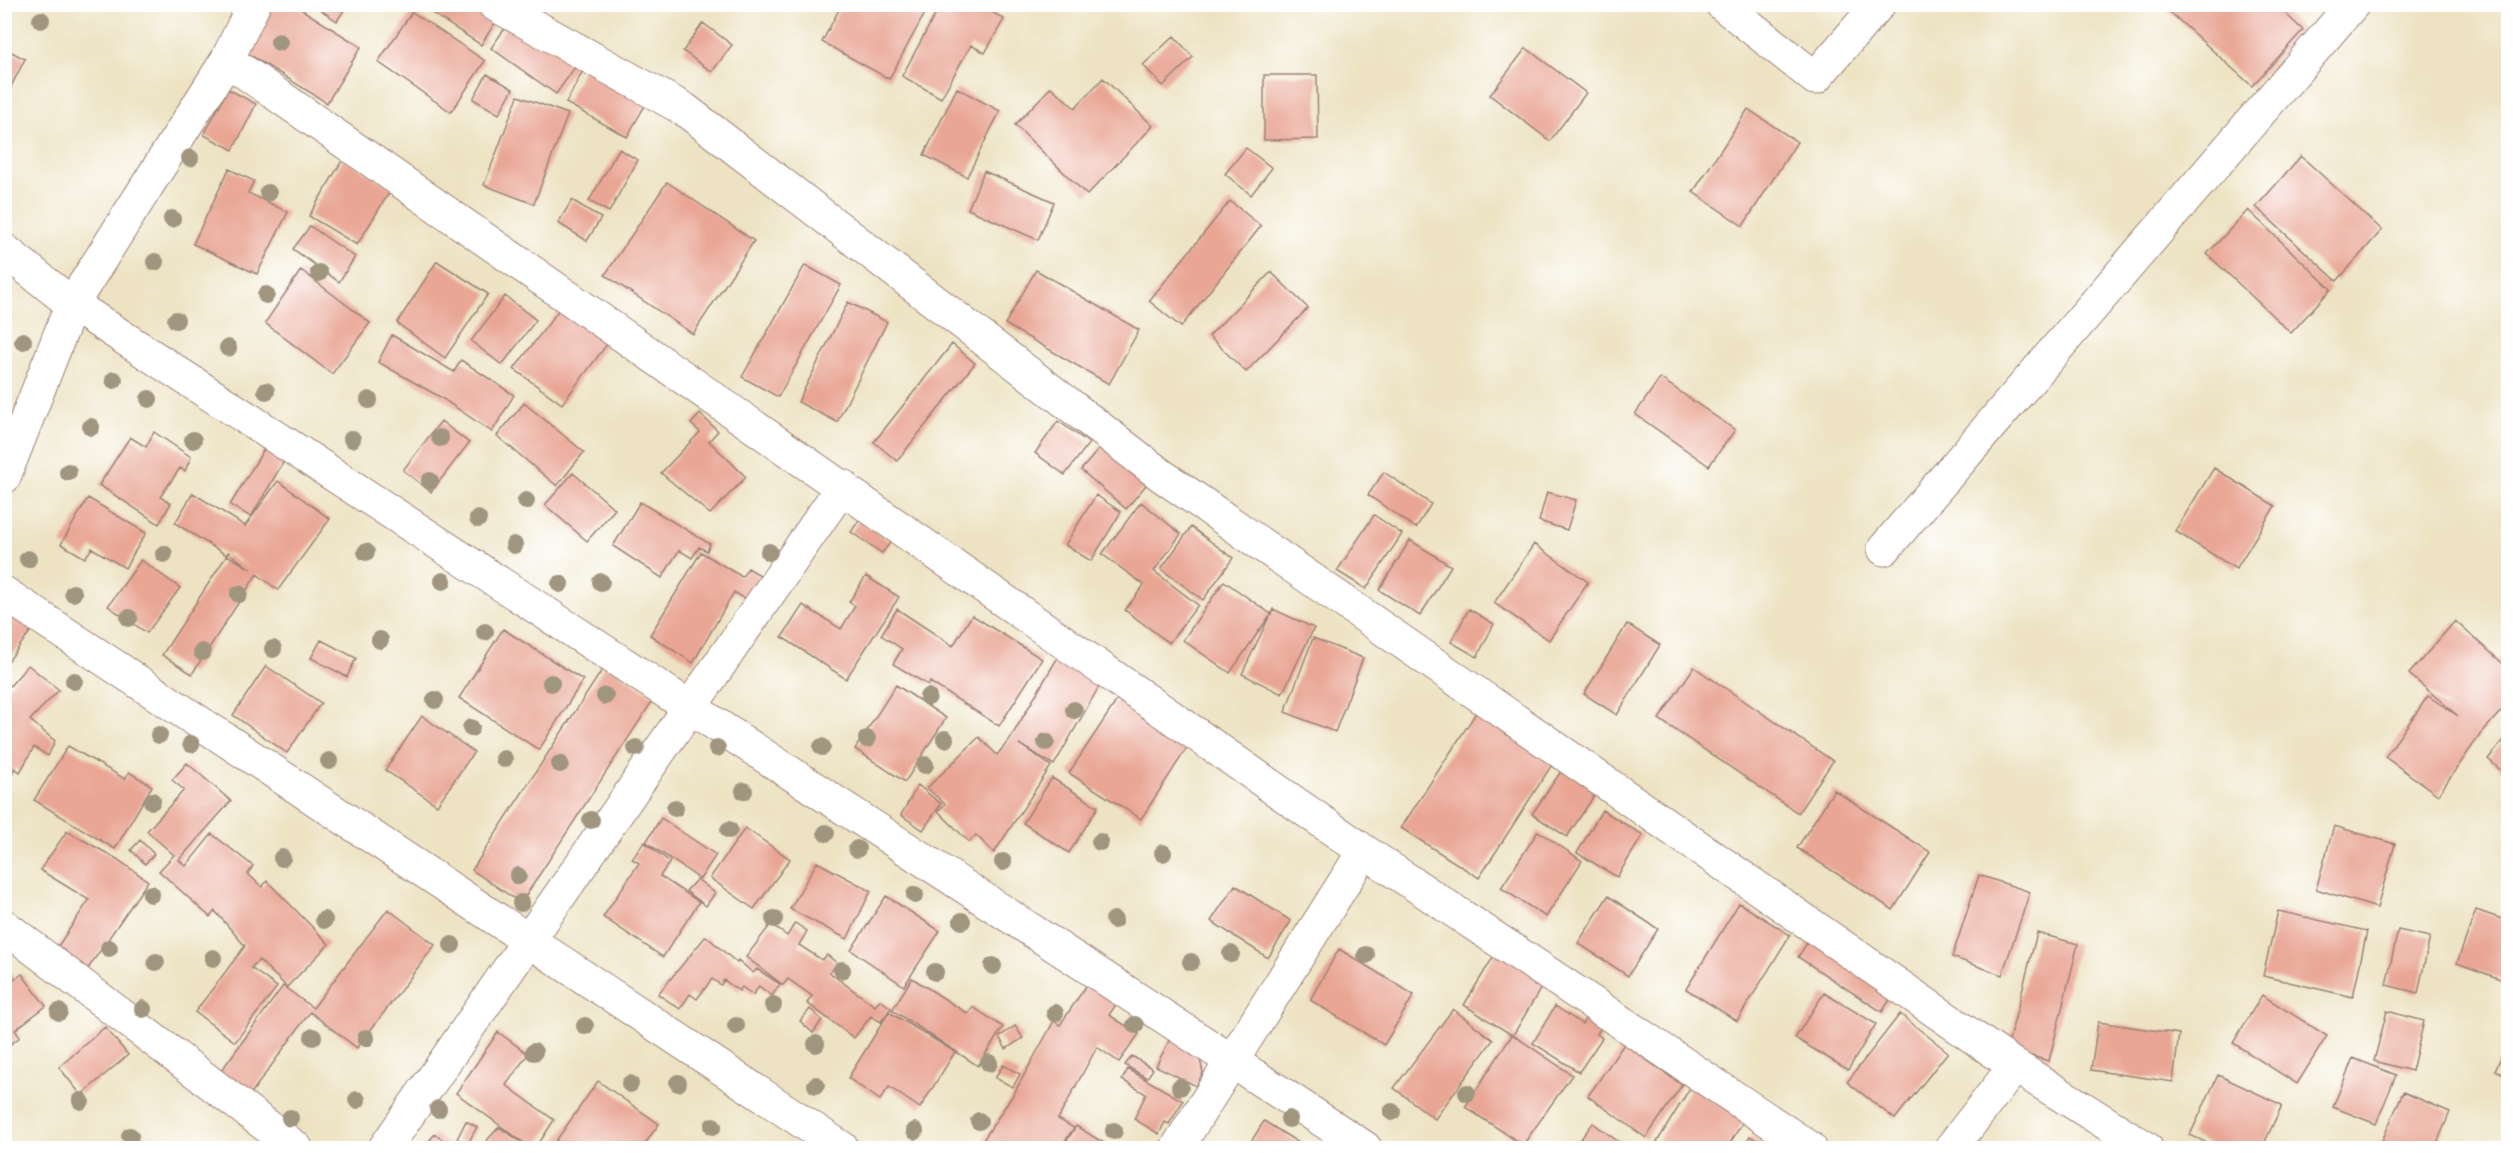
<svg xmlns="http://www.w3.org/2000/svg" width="2513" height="1153" font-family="'Architects Daughter',sans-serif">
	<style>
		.building { fill: #e9a694 }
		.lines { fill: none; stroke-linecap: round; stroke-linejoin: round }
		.street-casing { stroke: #9c8177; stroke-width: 35 }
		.street { stroke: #fff; stroke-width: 33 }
		.tree { fill: #a0957f }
	</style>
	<rect width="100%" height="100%" fill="#fff"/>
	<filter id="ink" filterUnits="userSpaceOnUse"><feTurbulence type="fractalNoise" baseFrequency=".0167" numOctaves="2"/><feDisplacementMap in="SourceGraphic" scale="12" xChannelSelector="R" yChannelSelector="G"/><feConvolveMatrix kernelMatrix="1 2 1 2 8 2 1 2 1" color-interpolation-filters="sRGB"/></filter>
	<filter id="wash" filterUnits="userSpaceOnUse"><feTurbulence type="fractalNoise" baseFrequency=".008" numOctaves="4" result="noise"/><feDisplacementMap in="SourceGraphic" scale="24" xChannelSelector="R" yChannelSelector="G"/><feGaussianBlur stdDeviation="1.35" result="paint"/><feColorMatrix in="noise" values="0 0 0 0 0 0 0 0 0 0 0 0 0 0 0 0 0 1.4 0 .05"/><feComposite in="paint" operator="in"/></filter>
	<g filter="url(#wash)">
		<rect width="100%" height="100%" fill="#ede3c3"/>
		<g id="blocks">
			<path class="building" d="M272,4H293L361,47L327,103L244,51Z
				M312,4H348L337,21Z
				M418,4H477L498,18L481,45Z
				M522,4L588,49L556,94L491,48Z
				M842,4H930L889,79L822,42Z
				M941,4H978L1004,19L985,53L971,45L941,98L902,76Z
				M2161,4H2275L2303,30L2252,86Z
				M412,12L485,61L451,112L378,62Z
				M703,23L732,45L712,72L683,51Z
				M1174,36L1193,57L1163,86L1143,65Z
				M4,48L25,59L4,100Z
				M1526,48L1586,93L1550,141L1490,95Z
				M589,59L652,93L627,137L566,103Z
				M487,74L513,89L499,114L473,99Z
				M1264,75H1317L1318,139L1264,140Z
				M1103,78L1153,126L1087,195L1015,125L1051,87L1075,108Z
				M957,88L1000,111L967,177L924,155Z
				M228,89L256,104L233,150L204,135Z
				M518,96L568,114L534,204L484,185Z
				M1748,109L1797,142L1743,226L1693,192Z
				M1246,148L1272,168L1251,195L1225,174Z
				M619,149L638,160L609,212L589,201Z
				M2301,156L2382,230L2337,281L2256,207Z
				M343,159L392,188L357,245L309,216Z
				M229,169L254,181L248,193L288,212L257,274L193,244Z
				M984,171L1054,202L1038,240L968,209Z
				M667,182L754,241L693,334L605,275Z
				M572,200L601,218L587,241L558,223Z
				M1230,201L1261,226L1181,327L1149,301Z
				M2248,210L2331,289L2291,333L2207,254Z
				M310,226L355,257L339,282L293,249Z
				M437,261L488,294L445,358L397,323Z
				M805,265L841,285L778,397L742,377Z
				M301,270L370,323L332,374L265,323Z
				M1036,270L1139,330L1109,384L1005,324Z
				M1271,272L1308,308L1246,372L1209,336Z
				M505,296L536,320L502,365L471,341Z
				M848,302L887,322L837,422L798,402Z
				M564,303L611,339L562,404L514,369Z
				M392,335L454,372L461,360L514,395L492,432L440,397L378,362Z
				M952,344L975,363L897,461L874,442Z
				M1660,378L1735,430L1709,466L1635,414Z
				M524,403L584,452L557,486L497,436Z
				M700,414L718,431L709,441L746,477L710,514L661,473L700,432L691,424Z
				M441,421L469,443L431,492L403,470Z
				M1058,421L1089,443L1065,475L1035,453Z
				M154,432L191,457L185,471L180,468L160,497L171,503L159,524L99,485L130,437L146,447Z
				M1111,435L1156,473L1126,509L1081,470Z
				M267,444L287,456L251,517L230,505Z
				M2214,468L2275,506L2236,569L2175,531Z
				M1384,472L1431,504L1416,528L1368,495Z
				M573,473L615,509L587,541L545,505Z
				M278,481L330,519L278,590L257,574L192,674L162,655L227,555L251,569L228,552L226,555L175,523L193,493L245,526Z
				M1547,492L1576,500L1567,530L1539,521Z
				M1096,495L1121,512L1091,561L1065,545Z
				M88,498L146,533L125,568L92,548L85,558L61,544Z
				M640,502L710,544L707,551L699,547L692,558L679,550L662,578L613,546Z
				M1141,502L1181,534L1154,571L1198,605L1169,643L1125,610L1144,585L1102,554Z
				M1374,515L1402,534L1366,589L1337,571Z
				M859,520L891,542L882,553L851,532Z
				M1191,527L1233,558L1203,600L1161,569Z
				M1410,540L1451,566L1420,616L1379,590Z
				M1534,544L1588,582L1549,640L1494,603Z
				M701,552L742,577L748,568L767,579L750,602L734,592L693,663L650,635Z
				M141,560L180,588L147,633L108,606Z
				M866,576L899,597L846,679L782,637L803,605L841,629L855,606L849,602Z
				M1224,581L1271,614L1273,609L1314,628L1282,694L1242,674L1270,615L1230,673L1183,640Z
				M4,606L33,628L4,667Z
				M897,609L953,646L972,615L1042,659L999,726L930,682L928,685L893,664L902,649L881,635Z
				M1469,609L1494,624L1477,657L1451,642Z
				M2455,621L2508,668V703L2480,735L2438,795L2385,757L2428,696L2458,716L2409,674Z
				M1627,624L1660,645L1617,715L1584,694Z
				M503,629L583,680L539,750L459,698Z
				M1313,638L1363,658L1335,732L1285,712Z
				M321,640L356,658L347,677L311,658Z
				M1065,645L1108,671L1054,765L1019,744L1051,766L994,853L976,835L969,842L938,811L945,804L927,788L979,737L997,755L1010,739Z
				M606,664L655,697L521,903L472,870Z
				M28,665L59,690L30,720L55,741L48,756L34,747L20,772L15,768L10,776L4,774V681L10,686Z
				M266,666L321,703L287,753L233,715Z
				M1694,667L1833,761L1798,813L1659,719Z
				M896,685L946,718L905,782L855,749Z
				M1121,694L1192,740L1141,819L1069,773Z
				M1487,696L1564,746L1479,878L1401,828Z
				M422,716L474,752L437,805L385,770Z
				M2508,735V777L2488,759Z
				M68,746L125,779L129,772L152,786L115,849L34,800Z
				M1568,761L1602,784L1567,837L1532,814Z
				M187,763L231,801L179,860L186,866L212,834L253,866L248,874L262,887L267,881L329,944L287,987L259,960L251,968L277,987L235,1042L195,1012L245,946L215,911L210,917L159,871L174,855L147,831L184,790L172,780Z
				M1052,778L1098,807L1069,853L1023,823Z
				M918,785L941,804L923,830L901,815Z
				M1834,790L1930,852L1893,910L1797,848Z
				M1602,810L1643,835L1617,877L1577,853Z
				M661,818L716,855L700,879L646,842Z
				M2334,826L2395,844L2377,908L2316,889Z
				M745,828L790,859L754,909L710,878Z
				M67,831L117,859L148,881L85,973L54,952L89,900L40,870Z
				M1538,831L1582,861L1546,917L1501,888Z
				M140,840L154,854L145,864L131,850Z
				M644,842L670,862L660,876L699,902L663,957L603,917L639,863L632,859Z
				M817,862L871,891L847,939L790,909Z
				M1979,875L2030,892L2002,975L1952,957Z
				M697,879L715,893L706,906L686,891Z
				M1235,885L1291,921L1268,958L1211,921Z
				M886,896L940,931L904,986L851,950Z
				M1608,896L1658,929L1628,976L1578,943Z
				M1739,903L1790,935L1737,1021L1686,989Z
				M388,909L435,945L357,1048L310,1012L250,1095L218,1075L283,986L313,1008Z
				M2476,910L2508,921V965L2503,980L2457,963Z
				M2278,911L2367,931L2353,997L2263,976Z
				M795,923L807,931L799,945L822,960L827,955L837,963L830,973L875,1006L880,1000L891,1008L881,1022L871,1016L854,1038L807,1003L812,996L788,979L783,985L746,957L771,924L787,936Z
				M1818,926L1902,981L1882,1012L1798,957Z
				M2398,930L2430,937L2418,993L2386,985Z
				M2037,933L2078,944L2049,1061L2007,1049Z
				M706,936L737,963L738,960L753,973L757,969L780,984L772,996L759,986L753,995L742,987L739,991L724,980L721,985L712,979L697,999L690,994L680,1009L658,994Z
				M1339,949L1414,995L1384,1045L1310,1000Z
				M1498,949L1547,978L1513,1035L1572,1075L1523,1145L1465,1107L1512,1035L1464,1005Z
				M7,969L15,979L22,974L46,1006L15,1030L20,1037L4,1049V971Z
				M912,978L968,1014L973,1007L1003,1027L978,1066L892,1010Z
				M1088,983L1117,1003L1109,1015L1139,1034L1119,1062L1097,1047L1058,1119L1074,1128L1060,1148H978L1014,1093L1054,1021L1060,1025Z
				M1824,993L1876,1024L1848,1070L1795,1038Z
				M2262,995L2327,1036L2297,1084L2233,1043Z
				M1555,1006L1582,1024L1590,1011L1605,1021L1597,1034L1602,1038L1579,1072L1533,1043Z
				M810,1009L822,1020L813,1033L800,1021Z
				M1453,1009L1493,1040L1435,1119L1394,1088Z
				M2387,1011L2424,1021L2412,1071L2374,1061Z
				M889,1012L955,1052L920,1108L889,1087L880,1100L848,1078Z
				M1900,1014L1948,1052L1895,1119L1847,1082Z
				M2098,1022L2179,1034L2173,1082L2091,1070Z
				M1015,1026L1023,1038L1006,1049L999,1037Z
				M105,1027L128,1055L81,1095L59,1067Z
				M498,1032L528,1054L506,1085L554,1120L536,1148H480L499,1127L528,1146L456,1093Z
				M1171,1037L1200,1059L1203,1073L1196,1086L1156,1066Z
				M2508,1043V1076L2495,1070Z
				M1624,1044L1682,1085L1646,1138L1588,1096Z
				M1132,1056L1153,1069L1147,1078L1125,1065Z
				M2353,1058L2396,1075L2376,1124L2333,1107Z
				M1003,1065L1020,1074L1013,1087L995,1078Z
				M1128,1069L1183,1101L1169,1124L1165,1122L1159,1134L1134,1119L1146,1094L1122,1080Z
				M2218,1075L2282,1105L2262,1148H2218L2190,1135Z
				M598,1081L659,1124L642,1148H551Z
				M1693,1083L1746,1117L1727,1148H1666L1657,1142Z
				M2403,1092L2450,1112L2435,1148H2379Z
				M466,1121L477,1127L467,1145L457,1139Z
				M1264,1121L1307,1148H1247Z
				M1593,1123L1627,1148H1574Z
				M1076,1126L1112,1148H1062Z
				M435,1134L452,1148H423Z
				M1750,1136L1770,1148H1742Z"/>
		</g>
	</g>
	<g filter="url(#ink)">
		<use href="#blocks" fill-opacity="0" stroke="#9c8177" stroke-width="1.5"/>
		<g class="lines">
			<defs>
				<path id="street" d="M254,4L227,60L72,304L1365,1148
					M494,4L684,109L1161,475L2015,1066
					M1722,4L1815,78L1879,4
					M227,60L1364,851L1810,1148
					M4,250L72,304L4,477
					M1884,549L2353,4
					M4,593L842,1148
					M4,926L296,1148
					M385,1148L843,486
					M1177,1148L1364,851
					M1951,1148L2015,1066L2146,1148"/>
			</defs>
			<use href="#street" class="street-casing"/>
			<use href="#street" class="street"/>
		</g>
		<g class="tree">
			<circle cx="41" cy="20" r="9"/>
			<circle cx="279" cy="42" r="9"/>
			<circle cx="190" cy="158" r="9"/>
			<circle cx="268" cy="193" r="9"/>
			<circle cx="172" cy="219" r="9"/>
			<circle cx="155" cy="262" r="9"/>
			<circle cx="319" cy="273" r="9"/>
			<circle cx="266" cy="295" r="9"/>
			<circle cx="176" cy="320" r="9"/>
			<circle cx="23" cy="341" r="9"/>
			<circle cx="228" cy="348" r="9"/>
			<circle cx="114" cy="380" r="9"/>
			<circle cx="266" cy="391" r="9"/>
			<circle cx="149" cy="399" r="9"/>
			<circle cx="369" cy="400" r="9"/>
			<circle cx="91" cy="427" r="9"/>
			<circle cx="440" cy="438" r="9"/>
			<circle cx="352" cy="439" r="9"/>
			<circle cx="193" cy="440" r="9"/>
			<circle cx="68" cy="472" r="9"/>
			<circle cx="430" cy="481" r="9"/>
			<circle cx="526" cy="501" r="9"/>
			<circle cx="478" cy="519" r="9"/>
			<circle cx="514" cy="545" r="9"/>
			<circle cx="366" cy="552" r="9"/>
			<circle cx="769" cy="552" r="9"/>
			<circle cx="164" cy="554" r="9"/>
			<circle cx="28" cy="559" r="9"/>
			<circle cx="443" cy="581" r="9"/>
			<circle cx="601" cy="582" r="9"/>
			<circle cx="560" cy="584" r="9"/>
			<circle cx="73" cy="593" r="9"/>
			<circle cx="239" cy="594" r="9"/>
			<circle cx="129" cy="618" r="9"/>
			<circle cx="485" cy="632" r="9"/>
			<circle cx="380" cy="640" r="9"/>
			<circle cx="273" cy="649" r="9"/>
			<circle cx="202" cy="652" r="9"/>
			<circle cx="74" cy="681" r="9"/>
			<circle cx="551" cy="683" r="9"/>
			<circle cx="605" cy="696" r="9"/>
			<circle cx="928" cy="697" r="9"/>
			<circle cx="435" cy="700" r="9"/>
			<circle cx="1074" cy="710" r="9"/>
			<circle cx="471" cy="728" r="9"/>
			<circle cx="159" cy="735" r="9"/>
			<circle cx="867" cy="739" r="9"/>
			<circle cx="945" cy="739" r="9"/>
			<circle cx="1046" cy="742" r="9"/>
			<circle cx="191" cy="744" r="9"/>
			<circle cx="822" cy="747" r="9"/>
			<circle cx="636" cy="748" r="9"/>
			<circle cx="717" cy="748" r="9"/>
			<circle cx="504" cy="759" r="9"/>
			<circle cx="329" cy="761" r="9"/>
			<circle cx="560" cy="764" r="9"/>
			<circle cx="925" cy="765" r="9"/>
			<circle cx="744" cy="791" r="9"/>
			<circle cx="152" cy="801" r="9"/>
			<circle cx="675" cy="808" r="9"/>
			<circle cx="591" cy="820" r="9"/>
			<circle cx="729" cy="830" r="9"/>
			<circle cx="826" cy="833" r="9"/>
			<circle cx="1100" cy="842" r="9"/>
			<circle cx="857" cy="849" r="9"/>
			<circle cx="1163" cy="853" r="9"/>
			<circle cx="282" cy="858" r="9"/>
			<circle cx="1003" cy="862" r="9"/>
			<circle cx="518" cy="876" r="9"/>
			<circle cx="151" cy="894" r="9"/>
			<circle cx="915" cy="895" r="9"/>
			<circle cx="521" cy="903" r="9"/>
			<circle cx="774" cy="919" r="9"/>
			<circle cx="324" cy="920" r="9"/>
			<circle cx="1114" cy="920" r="9"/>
			<circle cx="962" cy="921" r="9"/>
			<circle cx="452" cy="945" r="9"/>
			<circle cx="109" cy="948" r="9"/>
			<circle cx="1231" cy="954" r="9"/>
			<circle cx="1366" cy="955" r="9"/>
			<circle cx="213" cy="958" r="9"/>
			<circle cx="156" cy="962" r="9"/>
			<circle cx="1191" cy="962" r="9"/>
			<circle cx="993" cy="966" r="9"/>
			<circle cx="842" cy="970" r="9"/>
			<circle cx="935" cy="972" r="9"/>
			<circle cx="773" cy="1005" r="9"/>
			<circle cx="143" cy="1009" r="9"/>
			<circle cx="59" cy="1012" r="9"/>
			<circle cx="1055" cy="1013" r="9"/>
			<circle cx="1135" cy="1025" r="9"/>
			<circle cx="585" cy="1026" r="9"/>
			<circle cx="736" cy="1026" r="9"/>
			<circle cx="313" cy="1037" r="9"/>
			<circle cx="366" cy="1038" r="9"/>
			<circle cx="816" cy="1044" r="9"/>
			<circle cx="534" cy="1052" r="9"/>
			<circle cx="989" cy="1063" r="9"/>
			<circle cx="678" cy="1083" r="9"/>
			<circle cx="630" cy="1084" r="9"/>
			<circle cx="816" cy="1085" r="9"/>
			<circle cx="1180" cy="1087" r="9"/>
			<circle cx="1467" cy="1093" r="9"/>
			<circle cx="357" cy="1100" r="9"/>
			<circle cx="81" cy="1101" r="9"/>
			<circle cx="438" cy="1109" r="9"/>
			<circle cx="1392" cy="1112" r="9"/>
			<circle cx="290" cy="1118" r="9"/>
			<circle cx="1289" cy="1119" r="9"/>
			<circle cx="979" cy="1121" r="9"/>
			<circle cx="713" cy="1126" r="9"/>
			<circle cx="915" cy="1131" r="9"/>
			<circle cx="1114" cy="1131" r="9"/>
			<circle cx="130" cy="1136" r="9"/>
		</g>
	</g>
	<rect width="2513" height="1153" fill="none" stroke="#fff" stroke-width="24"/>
</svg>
